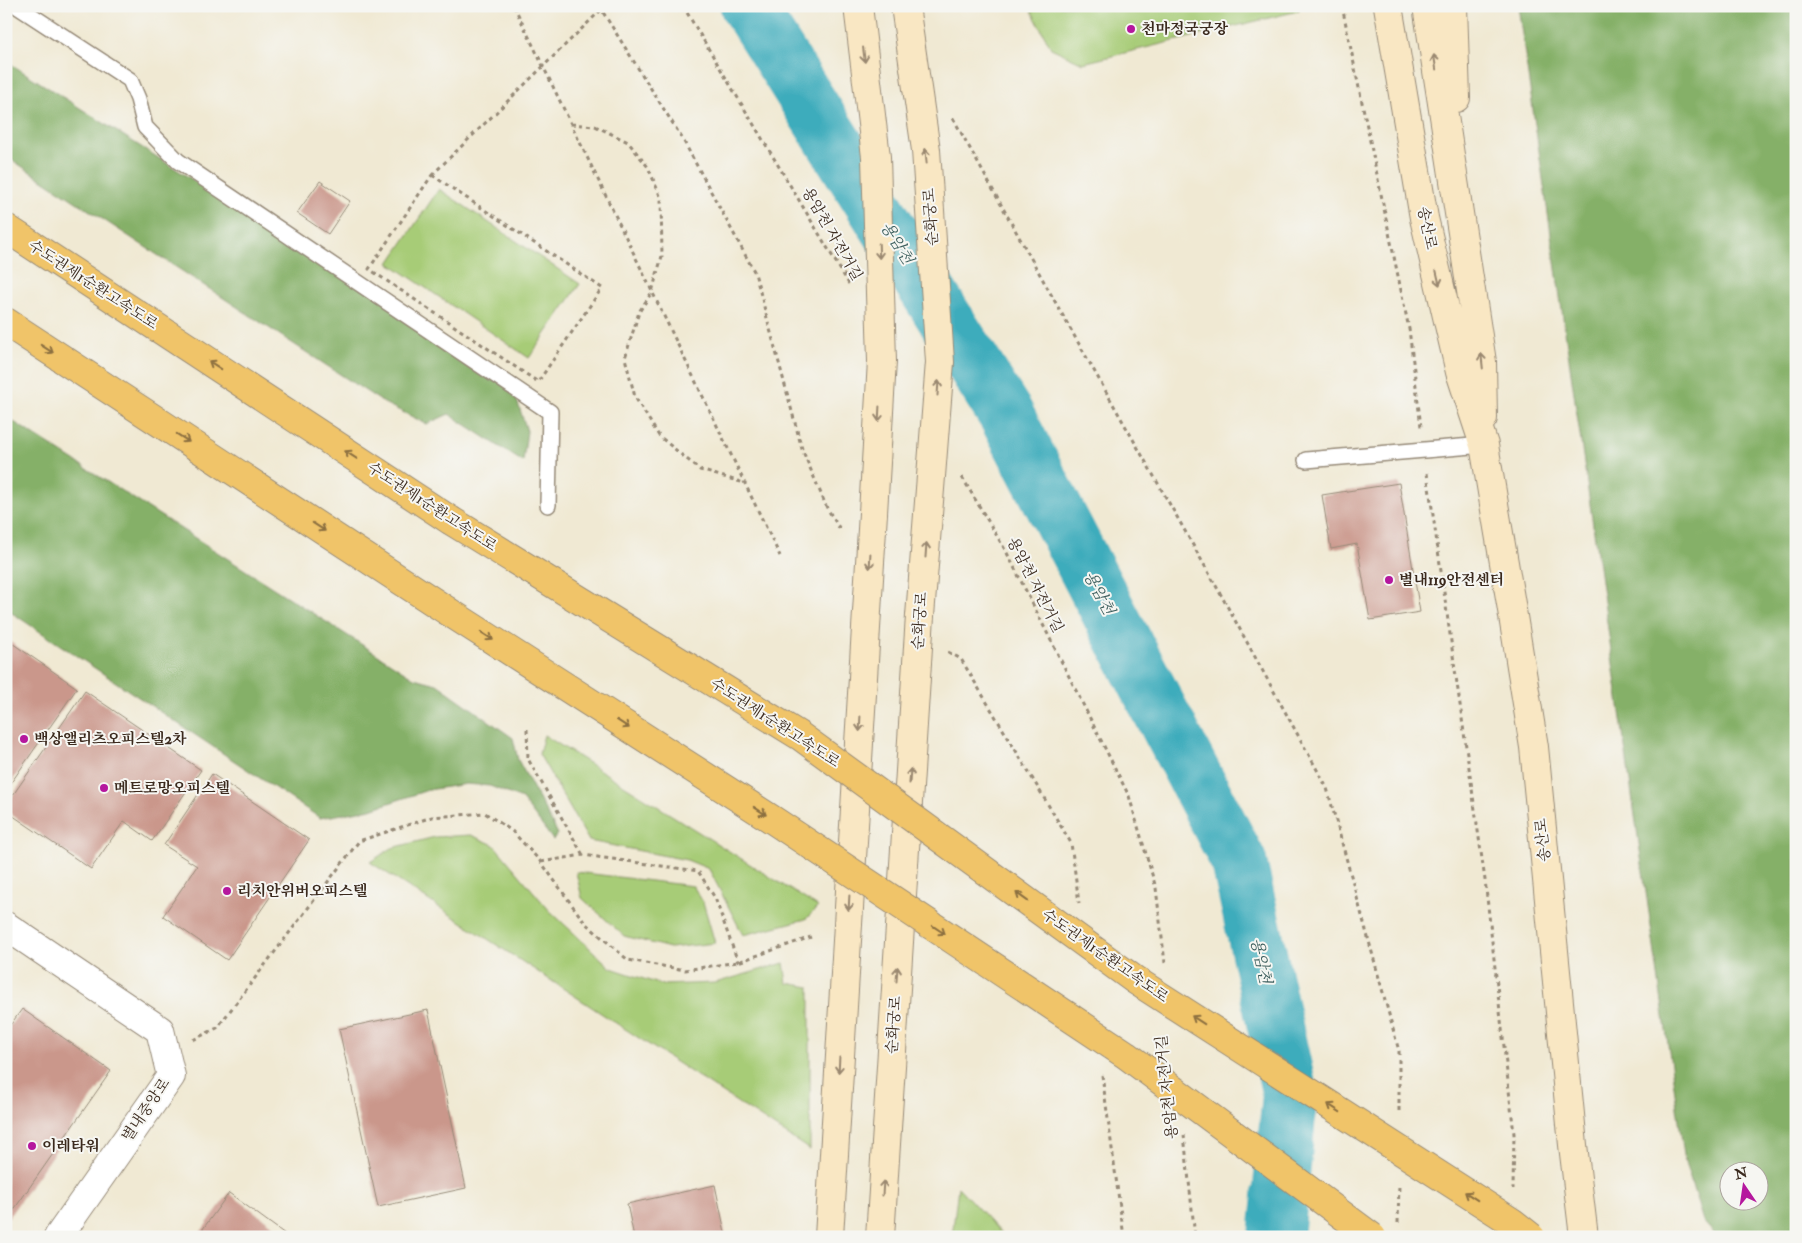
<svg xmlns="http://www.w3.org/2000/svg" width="1802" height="1243" font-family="'IM FELL Double Pica','Noto Serif KR',serif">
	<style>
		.green { fill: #a7cc77; stroke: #717b4a }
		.forest { fill: #85b068; stroke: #606d43; fill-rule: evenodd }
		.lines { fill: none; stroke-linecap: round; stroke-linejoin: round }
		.river { stroke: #3eacbc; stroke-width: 56 }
		.building { fill: #ca978b }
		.lane-casing { stroke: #968a78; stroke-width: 18 }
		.street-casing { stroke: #968a78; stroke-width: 30 }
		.secondary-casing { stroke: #968a78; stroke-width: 30 }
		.highway-casing { stroke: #968a78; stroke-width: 30 }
		.path { stroke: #968a78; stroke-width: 3; stroke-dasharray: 4 4; stroke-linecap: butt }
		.lane { stroke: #fff; stroke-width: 15 }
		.street { stroke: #fff; stroke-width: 28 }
		.secondary { stroke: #f9e7c3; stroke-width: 28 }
		.highway { stroke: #f0c469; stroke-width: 28 }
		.secondary-bridge-casing { stroke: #968a78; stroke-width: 30; stroke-linecap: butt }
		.highway-bridge-casing { stroke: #968a78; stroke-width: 30; stroke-linecap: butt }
		.secondary-bridge { stroke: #f9e7c3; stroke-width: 28 }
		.highway-bridge { stroke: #f0c469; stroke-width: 28 }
		.oneway { stroke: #9a8870 }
		.oneway2 { stroke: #8c6f40 }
		.poi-dot { fill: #b5179e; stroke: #f6f6f2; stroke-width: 2 }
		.labels { text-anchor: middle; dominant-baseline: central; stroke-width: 4; stroke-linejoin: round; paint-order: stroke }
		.poi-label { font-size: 15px; font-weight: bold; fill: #3b2a1e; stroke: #f6f6f2; text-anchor: start }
		.street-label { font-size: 15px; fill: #3b2a1e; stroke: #f6f6f2 }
		.water-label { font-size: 16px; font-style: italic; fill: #3c5e5d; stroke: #f6f6f2 }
	</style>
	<rect width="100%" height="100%" fill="#f6f6f2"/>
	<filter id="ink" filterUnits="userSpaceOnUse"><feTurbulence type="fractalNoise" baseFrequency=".02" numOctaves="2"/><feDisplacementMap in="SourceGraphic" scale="10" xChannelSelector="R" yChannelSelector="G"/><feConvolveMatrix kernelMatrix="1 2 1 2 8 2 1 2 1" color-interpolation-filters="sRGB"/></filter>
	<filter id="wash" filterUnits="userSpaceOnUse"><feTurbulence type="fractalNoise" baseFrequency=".0096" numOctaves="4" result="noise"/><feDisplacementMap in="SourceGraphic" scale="20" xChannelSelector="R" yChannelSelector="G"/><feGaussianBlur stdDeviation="1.12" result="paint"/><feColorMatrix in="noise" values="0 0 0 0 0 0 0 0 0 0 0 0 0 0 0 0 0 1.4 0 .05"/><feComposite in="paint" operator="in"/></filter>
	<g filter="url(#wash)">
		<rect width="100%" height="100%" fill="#f0e9d3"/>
		<path class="green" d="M1029,6H1301L1298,11L1083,63L1051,48Z
			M439,189L580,284L529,358L389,263Z
			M544,735L818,907L806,919L743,935L709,869L687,860L589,841L539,754Z
			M471,835L494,845L549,910L611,968L662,985L715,983L784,963L787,983L810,987V1150L370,862L392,848L435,837Z
			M576,872L693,886L703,902L715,943L670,948L624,936L582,898Z
			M958,1187L1005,1237H952Z"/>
		<path class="forest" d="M1518,6H1796V1237H1717L1703,1221L1685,1162ZM1730,1170H1760V1200H1730Z
			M6,61L511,382L527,431L523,462L449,414L427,424L384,403L6,156Z
			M6,417L414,678L437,684L513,738L518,760L558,834L553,840L522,799L490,786L466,784L428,790L371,809L320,818L6,609Z"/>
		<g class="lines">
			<path class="river" d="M748,6L1006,415L1239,862L1290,1095L1276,1237"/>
		</g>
		<g id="blocks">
			<path class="building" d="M320,181L350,201L328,234L297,213Z
				M1399,483L1420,612L1370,620L1357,544L1331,549L1322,495Z
				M6,639L77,688L6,790Z
				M85,691L201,770L152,841L124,821L91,869L6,811V805Z
				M212,774L309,840L227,960L163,916L197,866L164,845Z
				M22,1009L111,1071L6,1221V1031Z
				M428,1010L466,1188L378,1207L339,1029Z
				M715,1185L726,1237H634L627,1204Z
				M229,1193L289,1237H197Z"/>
		</g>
	</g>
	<g filter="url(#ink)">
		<use href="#blocks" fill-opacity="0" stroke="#968a78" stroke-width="1"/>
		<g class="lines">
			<defs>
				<path id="lane" d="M17,6L130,80L138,99L145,127L178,161L550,412L548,505
					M1306,460L1484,445"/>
				<path id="street" d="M6,926L160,1030L171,1076L58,1237"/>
				<path id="secondary" d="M1388,6L1424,218L1460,372L1484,445L1511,604L1534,747L1573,1145L1584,1237
					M1427,6L1482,362L1483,418
					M1453,6L1456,98
					M829,1237L873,513
					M880,1237L920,616"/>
				<path id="highway" d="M6,228L450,520
					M6,322L446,610"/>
			</defs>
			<use href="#lane" class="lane-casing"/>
			<use href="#street" class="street-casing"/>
			<use href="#secondary" class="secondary-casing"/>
			<use href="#highway" class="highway-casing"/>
			<path class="path" d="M514,6L780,556
				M599,6L682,138L755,273L802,449L827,508L841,531
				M683,6L849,284
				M1342,6L1409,329L1421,427
				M953,118L1058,307L1215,584L1327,788L1399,1051V1113
				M571,124L595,126L628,142L648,167L661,198L662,256L652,292L639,312L625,358L635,397L659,436L700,470L744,483
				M432,175L602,288L538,382L369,269Z
				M432,175L601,10
				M1427,473L1485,880L1514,1134L1513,1189
				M962,477L1007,553L1129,796L1156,888L1165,963
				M948,652L961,659L1071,843L1079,903
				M527,729L528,759L583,855
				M541,862L583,855L698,871L715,898L738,962
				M193,1040L217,1028L359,841L432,817L485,813L512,831L541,862L585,923L628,960L685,970L738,962L811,937
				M1102,1075L1124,1237
				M1184,1135L1195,1237
				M1398,1223L1399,1184"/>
			<use href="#lane" class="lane"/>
			<use href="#street" class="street"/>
			<use href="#secondary" class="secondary"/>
			<use href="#highway" class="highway"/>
			<defs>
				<path id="secondary-bridge" d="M858,6L876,157L882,361L873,513
					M905,6L926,150L940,362L920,616"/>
				<path id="highway-bridge" d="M450,520L800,736L1135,980L1512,1222L1531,1237
					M446,610L773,820L1125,1054L1372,1237"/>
			</defs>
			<use href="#secondary-bridge" class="secondary-bridge-casing"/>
			<use href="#highway-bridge" class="highway-bridge-casing"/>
			<use href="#secondary-bridge" class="secondary-bridge"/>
			<use href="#highway-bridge" class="highway-bridge"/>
		</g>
		<defs><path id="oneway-shaft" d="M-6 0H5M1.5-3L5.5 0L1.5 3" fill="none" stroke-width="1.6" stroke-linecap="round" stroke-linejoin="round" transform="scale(1.25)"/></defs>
		<g class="oneway">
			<use href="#oneway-shaft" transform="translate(864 55) rotate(83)"/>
			<use href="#oneway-shaft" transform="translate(1435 62) rotate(-99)"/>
			<use href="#oneway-shaft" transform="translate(926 156) rotate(-95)"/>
			<use href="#oneway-shaft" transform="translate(879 251) rotate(88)"/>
			<use href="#oneway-shaft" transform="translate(1438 278) rotate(77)"/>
			<use href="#oneway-shaft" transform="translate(1482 361) rotate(-96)"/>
			<use href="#oneway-shaft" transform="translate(938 388) rotate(-86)"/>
			<use href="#oneway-shaft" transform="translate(879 414) rotate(93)"/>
			<use href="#oneway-shaft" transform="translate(926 550) rotate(-86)"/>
			<use href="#oneway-shaft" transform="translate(870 561) rotate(93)"/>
			<use href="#oneway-shaft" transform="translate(860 724) rotate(93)"/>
			<use href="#oneway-shaft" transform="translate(910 776) rotate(-86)"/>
			<use href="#oneway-shaft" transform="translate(849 903) rotate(93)"/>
			<use href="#oneway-shaft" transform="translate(897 974) rotate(-86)"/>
			<use href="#oneway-shaft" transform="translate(839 1065) rotate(93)"/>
			<use href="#oneway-shaft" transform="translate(883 1188) rotate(-86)"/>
		</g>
		<g class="oneway2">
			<use href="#oneway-shaft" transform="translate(47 349) rotate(33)"/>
			<use href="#oneway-shaft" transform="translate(215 365) rotate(-147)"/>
			<use href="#oneway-shaft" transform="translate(183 438) rotate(33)"/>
			<use href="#oneway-shaft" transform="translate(351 455) rotate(-147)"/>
			<use href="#oneway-shaft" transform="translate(319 527) rotate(33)"/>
			<use href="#oneway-shaft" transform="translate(487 636) rotate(33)"/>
			<use href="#oneway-shaft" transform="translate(623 724) rotate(33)"/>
			<use href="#oneway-shaft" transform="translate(760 811) rotate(33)"/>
			<use href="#oneway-shaft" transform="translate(1022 897) rotate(-144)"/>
			<use href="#oneway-shaft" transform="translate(939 930) rotate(34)"/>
			<use href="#oneway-shaft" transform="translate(1198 1020) rotate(-147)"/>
			<use href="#oneway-shaft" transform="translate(1334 1108) rotate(-147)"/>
			<use href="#oneway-shaft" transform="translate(1471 1196) rotate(-147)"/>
		</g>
	</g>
	<g class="poi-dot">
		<circle cx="1131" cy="29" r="5"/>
		<circle cx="1389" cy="580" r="5"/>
		<circle cx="24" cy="739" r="5"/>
		<circle cx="104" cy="788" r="5"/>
		<circle cx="227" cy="891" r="5"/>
		<circle cx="32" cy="1146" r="5"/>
	</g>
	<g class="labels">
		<g class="poi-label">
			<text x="1141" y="29">천마정국궁장</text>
			<text x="1399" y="580">별내119안전센터</text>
			<text x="34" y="739">백상앨리츠오피스텔2차</text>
			<text x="114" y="788">메트로망오피스텔</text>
			<text x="237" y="891">리치안위버오피스텔</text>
			<text x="42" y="1146">이레타워</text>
		</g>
		<g class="street-label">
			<text transform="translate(931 217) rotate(-94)">순화궁로</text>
			<text transform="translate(1427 228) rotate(78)">송산로</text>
			<text transform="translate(832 234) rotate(60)">용암천 자전거길</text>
			<text transform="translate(93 285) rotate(33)">수도권제1순환고속도로</text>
			<text transform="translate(432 507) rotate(33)">수도권제1순환고속도로</text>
			<text transform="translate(1035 585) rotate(63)">용암천 자전거길</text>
			<text transform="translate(920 621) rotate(-86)">순화궁로</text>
			<text transform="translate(775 723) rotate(33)">수도권제1순환고속도로</text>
			<text transform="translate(1543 840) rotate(-96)">송산로</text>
			<text transform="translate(1105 956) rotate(35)">수도권제1순환고속도로</text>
			<text transform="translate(894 1025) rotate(-86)">순화궁로</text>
			<text transform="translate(1167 1087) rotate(-96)">용암천 자전거길</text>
			<text transform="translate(146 1110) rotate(-56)">별내중앙로</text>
		</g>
		<g class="water-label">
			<text transform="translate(897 243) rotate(58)">용암천</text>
			<text transform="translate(1099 593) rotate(62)">용암천</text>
			<text transform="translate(1261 961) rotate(78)">용암천</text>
		</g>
	</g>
	<rect width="1802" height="1243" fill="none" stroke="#f6f6f2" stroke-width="25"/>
	<g transform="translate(1744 1186) rotate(347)"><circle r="24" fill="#f6f6f2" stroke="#aba49d"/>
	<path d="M0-4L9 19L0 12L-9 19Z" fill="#b5179e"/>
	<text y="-8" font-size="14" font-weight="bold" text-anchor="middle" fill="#3b2a1e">N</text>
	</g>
</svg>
